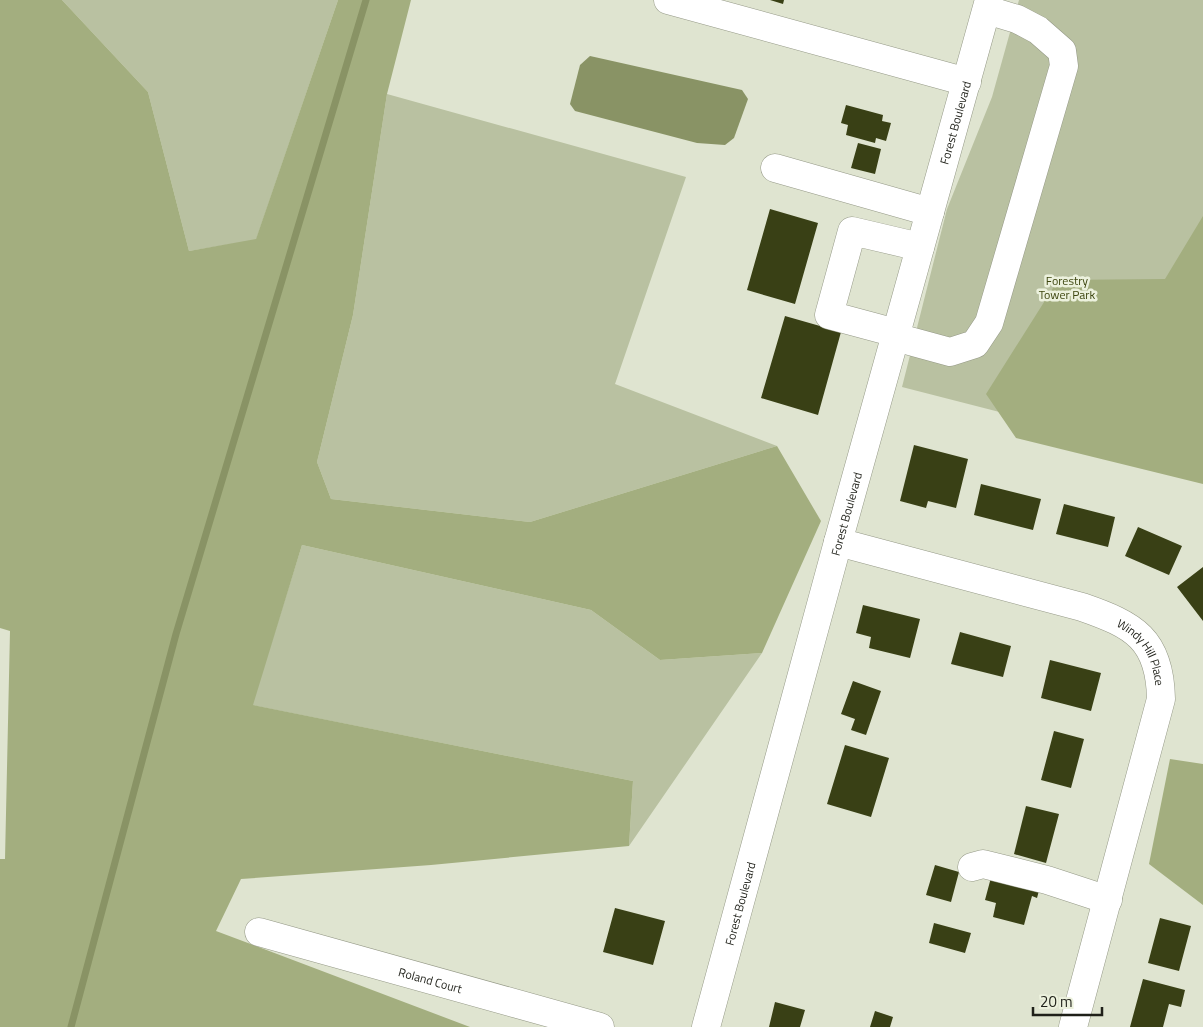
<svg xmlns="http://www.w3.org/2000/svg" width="1203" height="1027" font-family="'Titillium Web',sans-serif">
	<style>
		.green { fill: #b9c1a1 }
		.forest { fill: #a3ae7f }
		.water { fill: #899365 }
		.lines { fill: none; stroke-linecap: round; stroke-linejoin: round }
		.stream { stroke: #899365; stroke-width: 7 }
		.building { fill: #394015 }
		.minor-casing { stroke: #959987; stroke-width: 29 }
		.minor { stroke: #fff; stroke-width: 28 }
		.labels { text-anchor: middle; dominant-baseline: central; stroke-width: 5; stroke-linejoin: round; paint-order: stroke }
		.street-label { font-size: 12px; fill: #1f2019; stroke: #ecf1dd }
		.park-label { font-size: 12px; fill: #3c450e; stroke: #ecf1dd }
	</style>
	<rect width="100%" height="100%" fill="#dfe4d0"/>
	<path class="green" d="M62,0H338L256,240L189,251L148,92Z
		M1019,0H1203V464L902,387L947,209L992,97Z
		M387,94L686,177L615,384L777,446L530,522L331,499L317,462L353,315Z
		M302,545L591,610L660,660L762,653L629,846L633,781L252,705Z"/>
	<path class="forest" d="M0,0H62L148,92L189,251L256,239L338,0H411L387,94L353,315L317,462L331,499L530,522L777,446L821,521L762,653L660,660L591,610L302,545L253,705L633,781L629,846L431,865L241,879L216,931L470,1027H0V859H5L10,631L0,628Z
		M1203,216V484L1016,438L986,394L1058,280L1165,279Z
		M1170,759L1203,764V905L1149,864Z"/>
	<path class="water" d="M590,56L742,90L748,99L734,138L725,145L697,143L575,111L570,104L580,65Z"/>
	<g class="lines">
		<path class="stream" d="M71,1027L176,634L366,0"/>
	</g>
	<path class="building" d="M770,0H784L783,4Z
		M846,105L883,115L882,121L891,123L886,141L876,138L875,143L846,135L848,125L841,123Z
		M858,143L881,149L875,174L851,168Z
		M770,209L818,223L795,304L747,290Z
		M785,316L841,332L818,415L761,398Z
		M914,445L968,459L956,508L928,501L926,508L900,501Z
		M981,484L1041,499L1033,530L974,515Z
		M1064,504L1115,517L1108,547L1056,534Z
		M1138,527L1182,546L1169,575L1125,556Z
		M1203,567V621L1177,587Z
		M863,605L920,619L910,658L869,648L871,637L856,633Z
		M960,632L1011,646L1003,677L951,664Z
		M1050,660L1101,673L1091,711L1041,698Z
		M853,681L881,691L866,735L851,730L855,719L841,714Z
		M1054,731L1084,739L1071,788L1041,780Z
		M845,745L889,758L871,817L827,804Z
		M1026,806L1059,814L1046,863L1014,854Z
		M935,865L959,872L951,902L926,895Z
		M993,870L1041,883L1037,898L1032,896L1024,925L993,917L996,903L985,900Z
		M615,908L665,921L653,965L603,952Z
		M1160,918L1191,926L1179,971L1148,963Z
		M934,923L971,933L965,953L929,943Z
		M1143,979L1185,990L1181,1007L1169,1004L1163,1027H1130Z
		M775,1002L805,1010L800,1027H769Z
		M875,1011L893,1017L890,1027H870Z"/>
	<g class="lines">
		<defs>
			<g id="minor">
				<path d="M668,0L967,82"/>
				<path d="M775,168L930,212"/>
				<path d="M896,333L829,315L852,231L920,247"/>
				<path d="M895,337L950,352L975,344L989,323L1064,66L1062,51L1038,30L1017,19L987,10"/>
				<path id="s1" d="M838,542L1082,607C1134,625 1160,639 1161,699L1073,1027"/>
				<path d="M972,867L983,864L1047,880L1108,900"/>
				<path id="s2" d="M259,932L600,1027"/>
				<path id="s3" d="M706,1027L838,542L989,0"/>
			</g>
		</defs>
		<use href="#minor" class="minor-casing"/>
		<use href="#minor" class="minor"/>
	</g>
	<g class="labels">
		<g class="street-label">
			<text stroke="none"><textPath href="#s3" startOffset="938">Forest Boulevard</textPath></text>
			<text stroke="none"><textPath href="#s3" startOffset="532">Forest Boulevard</textPath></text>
			<text stroke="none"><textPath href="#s1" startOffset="332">Windy Hill Place</textPath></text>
			<text stroke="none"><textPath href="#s3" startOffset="128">Forest Boulevard</textPath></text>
			<text stroke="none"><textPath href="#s2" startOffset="178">Roland Court</textPath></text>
		</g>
		<g class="park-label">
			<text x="1067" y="280">Forestry<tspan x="1067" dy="14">Tower Park</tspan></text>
		</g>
	</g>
	<path d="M1033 1007v8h69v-8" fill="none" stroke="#1f2019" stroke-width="2.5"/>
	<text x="1040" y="1007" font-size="15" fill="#1f2019" stroke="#ecf1dd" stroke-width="4" paint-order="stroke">20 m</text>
</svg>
